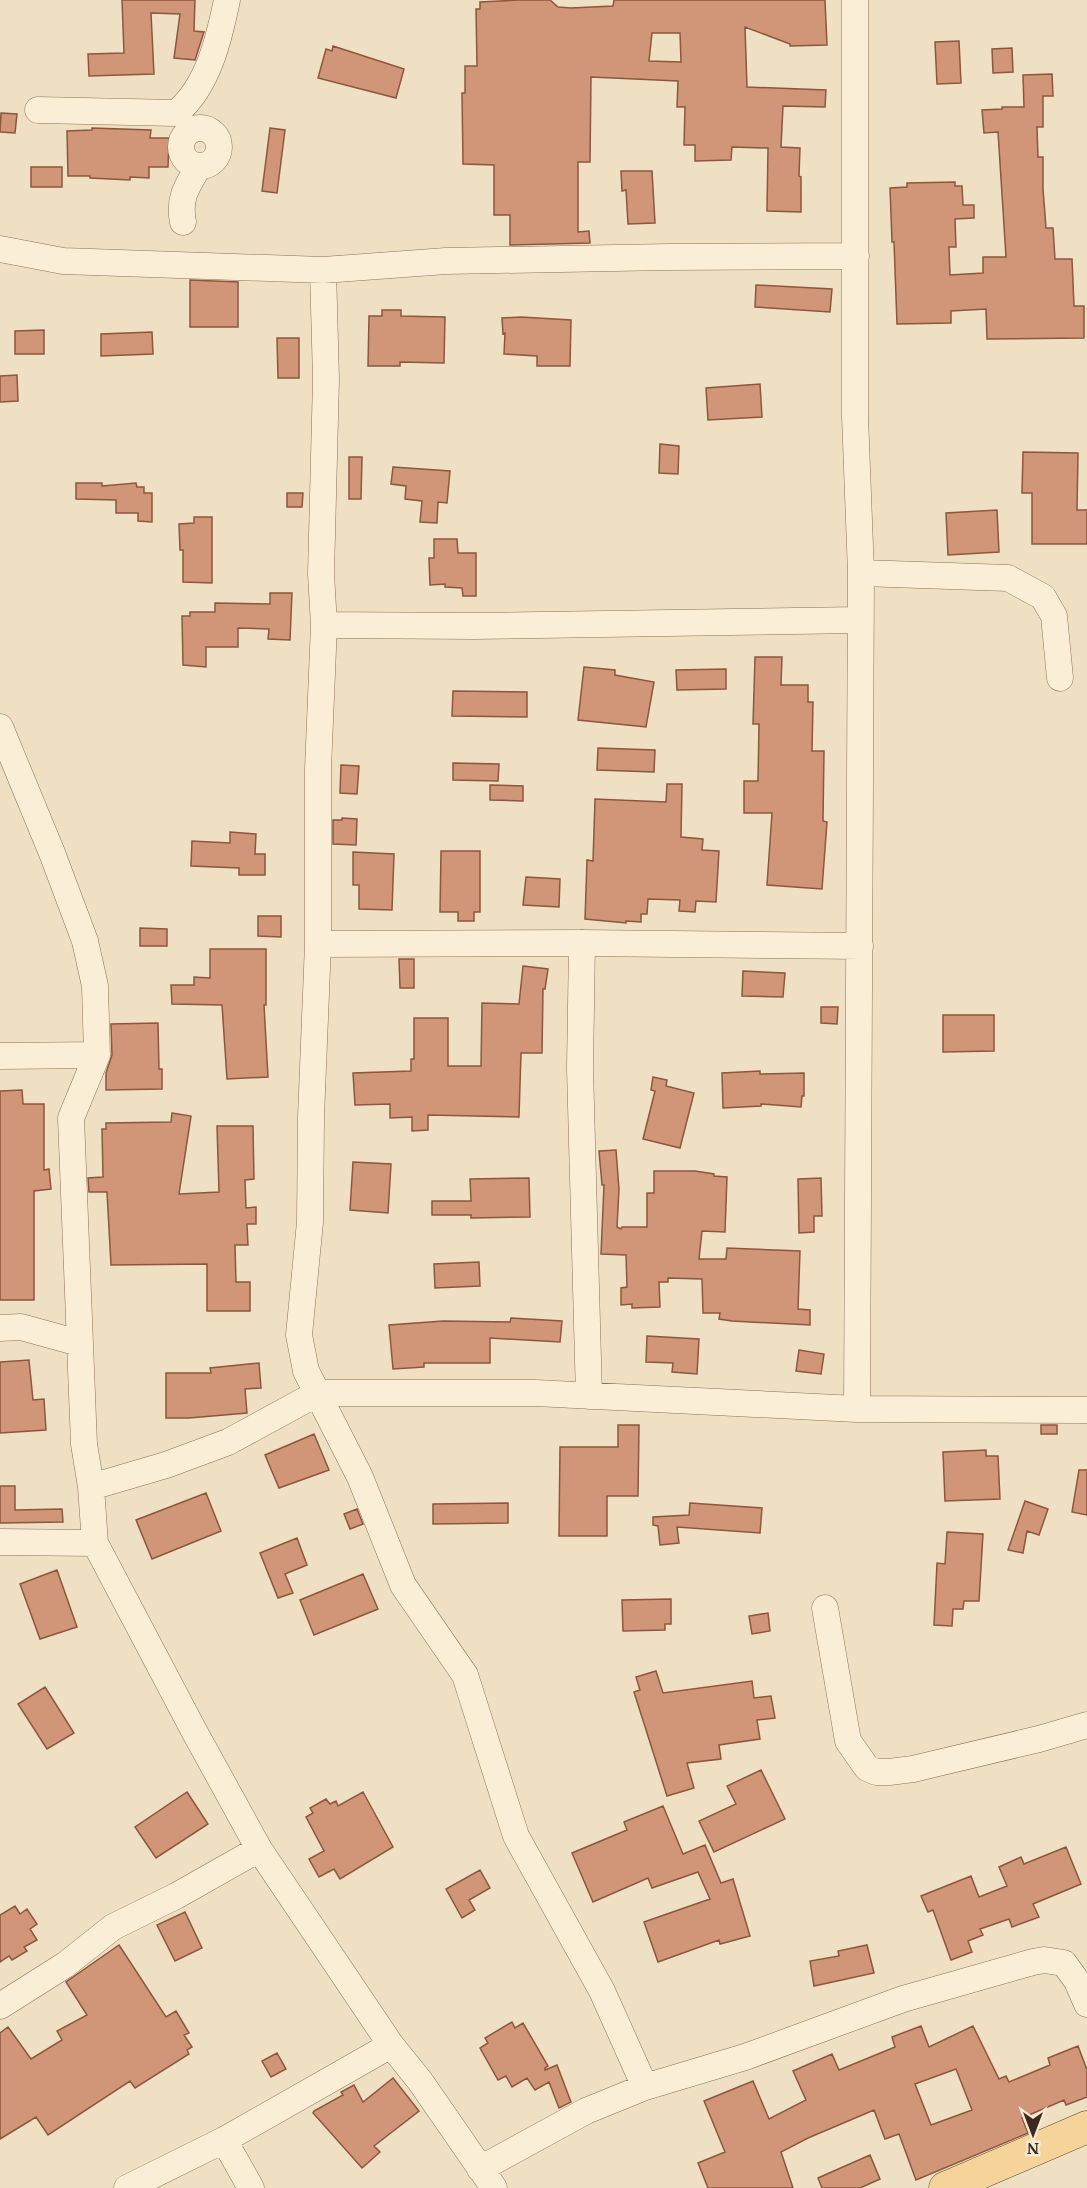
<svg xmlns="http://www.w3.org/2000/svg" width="1087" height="2188" font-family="'PT Serif',serif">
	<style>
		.building { fill: #d09677; stroke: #8c573d; stroke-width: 1.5; fill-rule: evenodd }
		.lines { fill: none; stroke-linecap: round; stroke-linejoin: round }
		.minor-casing { stroke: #8c7059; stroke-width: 27 }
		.major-casing { stroke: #593f2d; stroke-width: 33 }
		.minor { stroke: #faeed7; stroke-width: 26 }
		.major { stroke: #f5d399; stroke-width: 32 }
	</style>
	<rect width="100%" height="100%" fill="#f0e0c3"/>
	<path class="building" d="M122,0H195L194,31L204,32L195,60L174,58L180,14L151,13L154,74L89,76L88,54L124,53Z
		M519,0H550L558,7L571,8L613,6L614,0H825L827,45L790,46V44L745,27L747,87L826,90L825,107L783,106L781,147L800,148L799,176L801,177V212L767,211L768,148L732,147L731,160L695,161V145H684L685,107H677L678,81L591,77L590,162H578V232L589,231L590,243L510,245V215H494V165L463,164L462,93H465V66H477L476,9H480V2ZM652,33H680L681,62L649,61Z
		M959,41L961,83L937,84L935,42Z
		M333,46L404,69L396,98L318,78L326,49L332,51Z
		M1012,48L1013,72L993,73L992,49Z
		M1052,74L1053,96H1043V127H1037L1038,157H1043V189L1046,228H1053L1055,259H1072L1074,306H1084V338L987,339L986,309L951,311V323L897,324L894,242H892L890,188L907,187V183L955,182V186H962L963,205H974V218L955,219L956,247H949L950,275L983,273V257H1006L998,132L984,133L982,110L1002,109V107H1024L1023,75Z
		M1,113L17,114L15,133L0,132Z
		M92,128L151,130L150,138H169L168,167H149V178L130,177V180L90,178V176H68L67,131L92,130Z
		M270,128L285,130L277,193L262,191Z
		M31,167H62V187H31Z
		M621,171H652L655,223L628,224L626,190L622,191Z
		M190,280L238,282V327H190Z
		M756,285L832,289L830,312L755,307Z
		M382,310H401V316L445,317L444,363L400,362V366H368L369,316H382Z
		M521,317L571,320L570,366H537V356L504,354L505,333L503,334L502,318Z
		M44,330V354H15V331Z
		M152,332L153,354L101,356V334Z
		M277,338H299V378H278Z
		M17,375L18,401L0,402V376Z
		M760,384L762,417L708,420L706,388Z
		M660,444L679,446L678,474L659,473Z
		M1023,452L1078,453L1077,510H1087V544H1032V493H1022Z
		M349,457H362L361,499H349Z
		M393,467L450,471L447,503L438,502L437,523L420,522L422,501L405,499L406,486L391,484Z
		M76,483H102V486L136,483L137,487H144V493H152V522L138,521V513H116V500L76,499Z
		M287,493H303L302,507H287Z
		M997,510L999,552L948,555L946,513Z
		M194,517H212V583L183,582V550H180L179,524L194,523Z
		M434,539H457L458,553H476V596H463L462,588L445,587V584L430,585L429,558H434Z
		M270,593H292L290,640L268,639L269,629L238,628V647H206V667L183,665L182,616H190V612H215V603L270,604Z
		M755,657H782L781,685H808V702H813L812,751H824L823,821L827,822L822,889L767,885L772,813H744V781H758L759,724H753Z
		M584,667L615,670V675L654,682L646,727L578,720Z
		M726,669V689L677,690L676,670Z
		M453,691L527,692V717L452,716Z
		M598,748L655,750L654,772L597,770Z
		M453,763L499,764L498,781L453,780Z
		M341,765L359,766L357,794L340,793Z
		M667,784H682L681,837L703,839L702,850L719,851L716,902L696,901L695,912L679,911L680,900L648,899L647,914H641V922L626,921V923L585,919L587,860L593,861L595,799L666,802Z
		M490,785L523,786V801L490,800Z
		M342,818L357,819L356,845L333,844V820H342Z
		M230,832L256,834L255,854H265V875H239V868L191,866L192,841L230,843Z
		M441,851H480V912H474V921H458V912H440Z
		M353,852L394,854L392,910L359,909V885H353Z
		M526,877L560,879L559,907L523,905Z
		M258,916H281V937L258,936Z
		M140,928L167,929V946H140Z
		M210,949H266V1005H264L268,1077L227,1079L222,1005L172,1004L171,985H194V977L210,978Z
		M399,959H414V988H400Z
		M523,966L548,969L545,989H543L542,1053H521L519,1117L428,1115V1130L412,1131V1117L390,1118V1104L355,1105L353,1073L411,1071V1059H414V1018H448V1066H481L482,1003L519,1004Z
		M743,971L785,973L783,997L742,996Z
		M821,1007H838L837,1024L821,1023Z
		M943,1015H994V1051L943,1052Z
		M158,1023L159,1069H162V1089L106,1090V1073L112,1055L111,1024Z
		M760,1071V1074L804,1073V1096H802L801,1107L761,1104V1106L723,1108L722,1073Z
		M653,1077L667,1080L666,1086L694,1093L680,1148L643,1139L655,1091L651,1090Z
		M22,1090L23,1104H44V1170L49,1169L51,1189L34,1191V1300H0V1091Z
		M172,1113L191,1116L179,1194L219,1192L217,1126H253L254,1179L245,1180L246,1208L256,1207V1224H247L248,1245H235L236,1282H250V1311H207V1264L111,1265L107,1192H89L88,1178L103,1177L102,1129H106V1123L171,1122Z
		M616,1150L619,1189L617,1227L621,1229L622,1227H647V1193H654V1171H695L714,1174V1176L727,1177L725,1232L702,1231L699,1259H726L727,1248L800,1251L798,1309L810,1310V1325L732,1321L719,1319L720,1313H703L702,1279L668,1278V1282H659L660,1307L632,1308V1304L621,1305V1288L627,1287L626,1255L601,1254L604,1185H602L599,1151Z
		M353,1162L391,1164L388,1213L350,1210Z
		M529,1178L530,1217L471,1218V1215H432V1201H471L470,1179Z
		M821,1178L822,1216H814V1232L799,1233L798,1179Z
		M479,1262L480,1286L435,1288L434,1264Z
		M511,1318L562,1321L560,1342L490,1338V1363H424V1367L393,1369L389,1325L443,1321L510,1322Z
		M647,1336L699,1339L697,1374L672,1372L673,1363L646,1362Z
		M799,1350L824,1354L821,1374L796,1371Z
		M29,1360L33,1400L44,1399L46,1430L0,1433V1362Z
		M259,1363L261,1388L245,1389L247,1413L189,1418H166V1373H211L210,1368Z
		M618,1425H639L638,1496H607V1536H559L560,1447H618Z
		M1041,1425H1057V1434H1041Z
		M314,1434L329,1470L279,1488L265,1455Z
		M986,1450V1456H998L1000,1499L945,1501L943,1452Z
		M1079,1470H1087V1515L1072,1512Z
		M0,1486H15V1510L62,1509L63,1522L0,1523Z
		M206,1493L221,1531L152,1559L136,1520Z
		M1025,1501L1048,1509L1039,1535L1027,1531L1023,1553L1008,1550Z
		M508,1503V1523L433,1524V1504Z
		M690,1503L762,1508L760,1533L677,1527L679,1543L660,1545L658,1526L653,1525V1517L689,1515Z
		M357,1509L363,1524L350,1529L344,1514Z
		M947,1532L983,1534L979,1601H964L963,1609H953L952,1626L934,1625L937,1563L945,1564Z
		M297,1538L307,1565L285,1574L293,1593L278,1598L260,1553Z
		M57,1570L77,1627L40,1639L20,1584Z
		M363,1574L378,1609L314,1635L300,1600Z
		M671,1599V1624H665V1630L623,1631L622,1600Z
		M768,1613L770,1631L752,1634L749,1616Z
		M656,1671L663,1693L752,1681L754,1698L771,1696L775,1718L757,1720L760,1739L719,1745L721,1759L687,1763L694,1788L667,1796L634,1692L640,1690L636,1677Z
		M45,1687L74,1733L47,1749L18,1704Z
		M761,1770L785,1819L714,1852L699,1821L736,1804L727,1786Z
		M187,1792L208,1824L156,1858L135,1827Z
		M363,1792L393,1847L340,1879L334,1869L319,1877L309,1859L324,1851L306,1817L313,1813L310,1808L326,1799L330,1804L336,1801L338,1806Z
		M663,1806L683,1854L705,1845L721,1883L733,1879L750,1936L720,1944L719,1940L658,1962L644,1922L710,1899L698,1872L652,1888L648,1878L593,1902L572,1853L627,1830L624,1822Z
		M1066,1847L1081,1884L1033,1904L1039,1917L1012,1927L1009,1919L980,1929L983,1935L968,1941L972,1952L951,1960L933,1910L928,1912L921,1896L971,1876L979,1897L1007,1886L999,1867L1021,1857L1024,1864Z
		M480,1870L490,1888L469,1900L475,1910L462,1918L446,1889Z
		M15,1906L20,1914L27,1909L37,1924L30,1929L37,1940L24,1947L27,1951L12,1960L9,1956L0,1962V1915Z
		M185,1912L202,1948L175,1961L157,1925Z
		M119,1945L166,2017L176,2011L189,2033L184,2035L192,2047L187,2050L189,2054L135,2088L130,2081L48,2135L36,2117L0,2139V2033L8,2027L31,2059L62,2040L57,2031L87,2015L66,1982Z
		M867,1945L874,1973L814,1986L810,1961L839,1956L838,1951Z
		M512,2022L515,2028L523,2023L548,2066L545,2068V2070L557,2065L571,2102L559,2108L549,2082L535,2090L527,2078L512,2087L506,2076L498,2080L480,2048L488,2043L485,2038Z
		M921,2026L929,2047L973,2026L999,2079L1006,2076L1009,2082L1050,2065L1048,2058L1078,2046L1087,2070V2097L1066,2105L1064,2100L1022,2118L1028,2133L916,2180L899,2134L885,2139L874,2110L808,2138L781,2152L793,2188H708L698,2163L725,2152L704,2101L753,2081L769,2119L806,2100L793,2071L832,2054L839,2070L895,2047L892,2037ZM956,2069L972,2110L931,2125L915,2084Z
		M277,2053L286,2069L271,2077L262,2061Z
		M393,2078L419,2111L374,2146L380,2152L362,2168L313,2113L314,2111L343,2095L341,2092L354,2085L363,2102Z
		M870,2155L880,2179L860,2188H822L818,2178Z"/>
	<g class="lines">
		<defs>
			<path id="minor" d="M855,0V416L861,573L857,1409
				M38,110L176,113C208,87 219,39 227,0
				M181 147a19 19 0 1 1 38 0a19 19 0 1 1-38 0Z
				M183,222C178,197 188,185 199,166
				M0,249L63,261L323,270L446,261L669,257L856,256
				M323,270L326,379L321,574L324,625L318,769V944L311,1117L310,1222L299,1335L306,1371L360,1477L403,1585L465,1675L516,1836L602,1991L645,2087
				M861,573L1008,578L1043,597L1054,616L1060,678
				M324,625L474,626L860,620
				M0,727L52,853L85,941L95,986L97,1055L71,1118L84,1444L91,1487L95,1543L193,1729L259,1849L391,2045L420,2081L494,2188
				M582,943L580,1069L589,1396
				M318,944L582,943L860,946
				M0,1056L97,1055
				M0,1328L21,1327L79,1343
				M91,1487L166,1465L228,1442L318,1393H535L857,1409L1087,1410
				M0,1542L95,1543
				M825,1608L848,1741L867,1768L876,1772H889L913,1769L1039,1739L1087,1725
				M0,2006L65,1965L113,1927L176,1896L259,1849
				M224,2140L251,2188
				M480,2169L586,2111L645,2087L745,2057L903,1999L1033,1962L1044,1960L1064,1963L1077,1981L1087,2004
				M127,2188L224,2140L391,2045"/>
			<path id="major" d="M945,2188L1087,2127"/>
		</defs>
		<use href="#minor" class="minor-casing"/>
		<use href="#major" class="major-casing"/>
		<use href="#minor" class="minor"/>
		<use href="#major" class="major"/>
	</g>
	<g transform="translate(1033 2134) rotate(180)" stroke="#f7ead3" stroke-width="4.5" paint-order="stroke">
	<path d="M0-4.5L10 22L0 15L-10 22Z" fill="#3b2a1d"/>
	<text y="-9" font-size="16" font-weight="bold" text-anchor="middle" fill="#3b2a1d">N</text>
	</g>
</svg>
